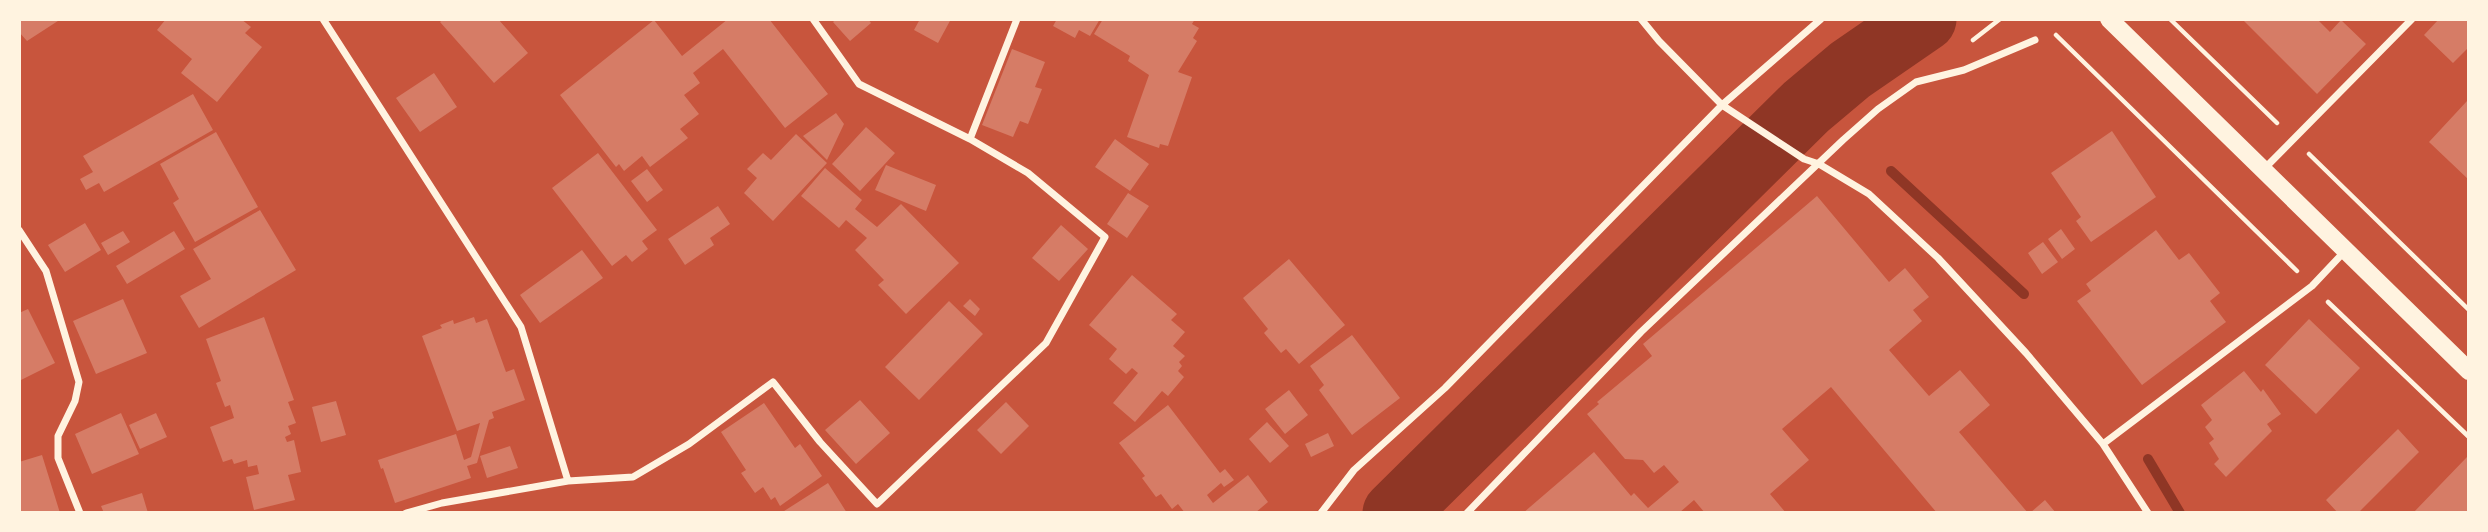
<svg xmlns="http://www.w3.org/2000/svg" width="2488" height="532" font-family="'PT Sans',sans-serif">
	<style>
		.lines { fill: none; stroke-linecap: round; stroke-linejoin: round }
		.stream { stroke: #8f3625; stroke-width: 10 }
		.river { stroke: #8f3625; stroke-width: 65 }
		.building { fill: #d67c66 }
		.path { stroke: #fff3e0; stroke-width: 4.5 }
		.minor { stroke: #fff3e0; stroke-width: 7 }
		.primary { stroke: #fff3e0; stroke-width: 18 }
	</style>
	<rect width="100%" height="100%" fill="#c8553d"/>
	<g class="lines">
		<path class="stream" d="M1891,171L2024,294
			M2148,459L2180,513"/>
		<path class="river" d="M1395,513L1806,107L1850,70L1924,19"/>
	</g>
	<path class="building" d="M19,19H61L27,41L19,32Z
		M166,19H241L251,27L245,33L262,47L217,102L181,73L192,59L157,30Z
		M443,19H498L528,53L494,83L440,22Z
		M728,19H769L828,94L785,128L723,49L693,73L700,83L684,95L699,114L680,129L688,138L650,167L642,156L624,171L619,164L616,167L560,95L654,20L682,56Z
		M836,19H868L871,23L850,41L833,22Z
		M920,19H951L938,43L914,30Z
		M1057,19H1100L1090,36L1079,30L1075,38L1053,26Z
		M1103,19H1195L1192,24L1199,28L1193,38L1197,41L1178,72L1192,77L1168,146L1160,144L1159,148L1127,137L1149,75L1128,61L1130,56L1094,34Z
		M2242,19H2317L2330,32L2341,20L2366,44L2317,94Z
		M2439,19H2469V47L2453,63L2424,35Z
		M1012,49L1045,62L1035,87L1042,89L1028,124L1020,121L1013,137L982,125Z
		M434,73L457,107L420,132L396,98Z
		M193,94L213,130L104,192L99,183L86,190L80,179L93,172L83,156Z
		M2467,101L2469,103V180L2429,142Z
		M836,113L844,124L827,160L803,136Z
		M866,127L895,153L860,191L832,164Z
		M2112,131L2156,197L2091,242L2076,221L2081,217L2051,173Z
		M216,132L258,207L195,242L173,203L179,199L160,164Z
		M796,134L827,163L773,221L744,193L757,178L747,169L763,153L771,160Z
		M1115,139L1149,164L1130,191L1095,167Z
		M598,153L657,230L642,241L648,249L632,262L626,255L612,266L552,188Z
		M886,165L936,185L926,211L875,190Z
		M825,168L862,200L855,209L877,227L901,204L959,263L906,314L878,285L884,280L855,250L867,238L846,220L839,228L801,196Z
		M647,169L663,190L647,202L631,181Z
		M1128,193L1149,206L1127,238L1107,224Z
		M1817,196L1889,282L1905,268L1929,297L1913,310L1922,321L1889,350L1929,396L1960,370L1990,405L1959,432L2028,513H1937L1831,387L1782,429L1809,460L1770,494L1786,513H1705L1694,500L1679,513H1523L1594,452L1631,496L1634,493L1648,508L1679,482L1664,465L1654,473L1643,460L1625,459L1587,414L1599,404L1597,402L1652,356L1643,344Z
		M718,206L730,224L710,238L714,245L685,265L668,239Z
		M260,210L296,270L199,328L180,296L211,279L193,249Z
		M85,223L101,250L65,272L48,245Z
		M1061,225L1088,249L1059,281L1032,258Z
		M2061,229L2075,249L2062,259L2048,239Z
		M2156,230L2179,260L2189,253L2220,293L2210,301L2226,322L2142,385L2077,301L2091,291L2086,284Z
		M123,231L130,242L108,255L101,243Z
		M174,231L185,249L127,284L116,266Z
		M2043,242L2058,262L2042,274L2028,253Z
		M582,250L603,278L540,323L520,295Z
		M1289,259L1345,325L1299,364L1286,349L1281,353L1264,333L1268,329L1243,298Z
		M1132,275L1177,314L1171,320L1185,332L1173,346L1185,356L1179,362L1182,366L1178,371L1184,377L1168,396L1162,391L1135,422L1113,403L1138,373L1132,368L1126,374L1109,359L1117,349L1089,325Z
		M123,299L147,353L96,374L73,321Z
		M970,299L980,309L975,316L963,306Z
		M949,301L983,334L919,400L885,367Z
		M28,309L55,363L19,381V313Z
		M264,317L294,400L288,402L296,423L288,426L291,434L285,437L287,442L294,440L301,472L288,475L295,500L254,510L246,477L259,474L257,465L248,467L247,460L234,464L232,459L223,462L210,427L234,418L230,405L225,407L216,383L221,381L206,339Z
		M474,317L476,323L487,319L506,372L514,369L525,400L492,412L494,418L489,420L477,463L467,466L471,478L395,503L383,468L381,469L378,460L456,434L464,460L471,457L480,423L457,431L422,336L442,328L440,325L453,320L454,324Z
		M2309,319L2360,368L2316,414L2265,365Z
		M1352,335L1400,398L1352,435L1319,390L1324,385L1310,366Z
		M2244,371L2261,392L2263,389L2281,414L2267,424L2272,431L2226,477L2214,464L2219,459L2209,443L2214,439L2205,427L2212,420L2201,405Z
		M1289,390L1308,415L1285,434L1265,409Z
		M860,400L890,433L856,464L825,430Z
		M336,401L346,435L321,442L312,407Z
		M1006,402L1029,426L1001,454L977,430Z
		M764,403L795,448L800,444L822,476L780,506L775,497L771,500L763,487L755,493L741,473L746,470L721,432Z
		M1168,405L1220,473L1225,469L1234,480L1224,487L1221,483L1207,495L1213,503L1248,475L1268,502L1255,513H1185L1178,504L1172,509L1161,494L1156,497L1142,478L1145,476L1119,443Z
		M121,413L139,454L92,474L75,434Z
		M156,413L167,437L140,449L129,425Z
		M1267,422L1289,446L1270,463L1249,439Z
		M2398,429L2419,452L2358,513H2338L2326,500Z
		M1328,433L1334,446L1311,457L1305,444Z
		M510,446L518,468L487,478L480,456Z
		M42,455L60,513H19V462Z
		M2467,457L2469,513H2413Z
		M828,483L847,513H781Z
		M142,493L148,513H104L101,506Z
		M2045,500L2056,513H2030Z"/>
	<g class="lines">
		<path class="path" d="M2170,19L2277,123
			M2056,35L2297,271
			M1973,40L2000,19
			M2309,154L2469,310
			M2328,302L2469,437"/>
		<path class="minor" d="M323,19L521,327L568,481
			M1641,19L1659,41L1722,105L1804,159L1819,164L1869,194L1938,258L2026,353L2103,444L2148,513
			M970,139L1017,19
			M2265,168L2412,19
			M19,230L46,271L79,382L75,401L58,436V458L80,513
			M2103,444L2312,286L2345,251
			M406,513L442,503L568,481L633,477L689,444L773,382L820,442L877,504L1046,343L1105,237L1028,173L970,139L859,84L813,19
			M1321,513L1354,470L1445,388L1722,105L1821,19
			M1467,513L1641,332L1843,140L1878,109L1916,82L1964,70L2035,40"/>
		<path class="primary" d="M2109,19L2469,371"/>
	</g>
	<rect width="2488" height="532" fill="none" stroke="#fff3e0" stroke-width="42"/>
</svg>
